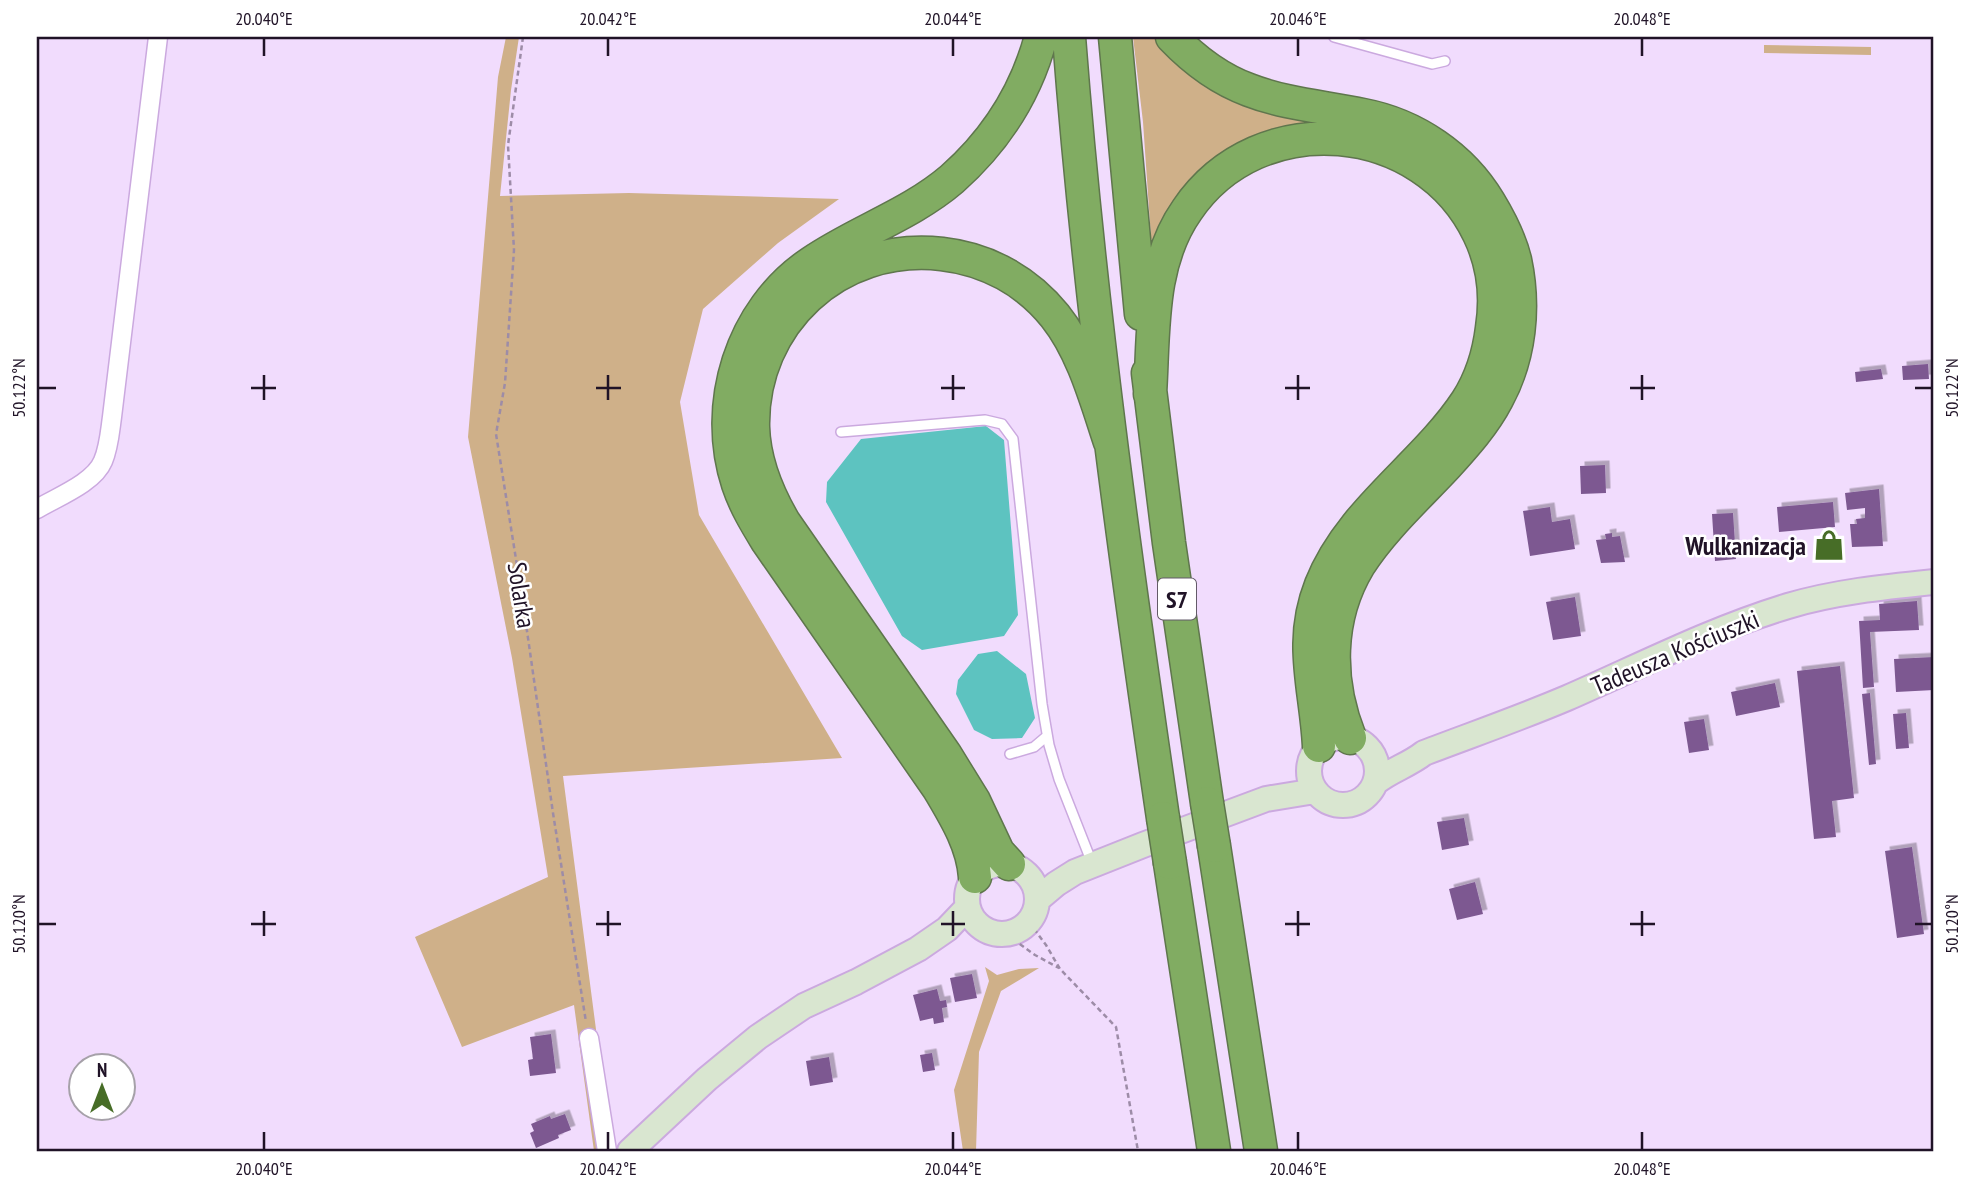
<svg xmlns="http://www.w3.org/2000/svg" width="1971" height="1188" font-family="'PT Sans Narrow',sans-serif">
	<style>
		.green { fill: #cfb089 }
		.water { fill: #5dc3c0 }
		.building { fill: #7d5991; filter: url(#shadow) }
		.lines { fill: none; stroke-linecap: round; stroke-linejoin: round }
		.lane-casing { stroke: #cba9df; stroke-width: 12 }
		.street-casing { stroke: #cba9df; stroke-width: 21 }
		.secondary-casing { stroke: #cba9df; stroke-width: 28 }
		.highway-casing { stroke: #5f764d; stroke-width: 35 }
		.path { stroke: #9d8ca7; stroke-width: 2.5; stroke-dasharray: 5 3.5; stroke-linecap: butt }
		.lane { stroke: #fff; stroke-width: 9 }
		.street { stroke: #fff; stroke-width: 18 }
		.secondary { stroke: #d9e6d0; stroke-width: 24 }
		.highway { stroke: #81ac62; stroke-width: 32 }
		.highway-bridge-casing { stroke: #5f764d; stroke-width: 35; stroke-linecap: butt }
		.highway-bridge { stroke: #81ac62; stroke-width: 32 }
		.ticks { fill: none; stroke: #201327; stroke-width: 2.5 }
		.labels { text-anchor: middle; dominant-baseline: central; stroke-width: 5; stroke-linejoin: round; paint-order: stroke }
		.shield { fill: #fff; stroke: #635a68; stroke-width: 2 }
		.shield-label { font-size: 24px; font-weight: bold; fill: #201327 }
		.poi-label { font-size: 26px; font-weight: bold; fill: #201327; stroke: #fff; text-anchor: end }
		.street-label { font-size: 26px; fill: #201327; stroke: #fff }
		.neatline { fill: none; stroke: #201327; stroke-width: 2.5 }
		.ticks-label { font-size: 18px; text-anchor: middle; fill: #201327 }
	</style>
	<defs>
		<filter id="shadow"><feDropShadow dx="4.5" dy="-4.5" stdDeviation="0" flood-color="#0004"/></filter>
	</defs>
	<rect width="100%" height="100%" fill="#f1dcfd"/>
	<path class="green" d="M506,37H519L511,90L500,196L629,193L839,199L778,243L703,309L680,402L699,515L842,758L563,776L610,1137L598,1151H594L574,1005L462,1047L415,937L548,877L512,658L468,437L498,77Z
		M1133,37H1157L1166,49L1365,126L1289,130L1152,252L1143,122Z
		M1764,45L1871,47V55L1764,53Z
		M985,967L997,975L1019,969L1039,968L1001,991L979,1052L976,1151H963L954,1090L989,981Z"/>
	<path class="water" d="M986,426L1004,440L1018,615L1004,636L922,650L902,636L826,502L827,482L861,439Z
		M997,651L1026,674L1035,718L1022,738L992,739L974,730L956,694L958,680L978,654Z"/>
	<path class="building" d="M1928,364L1929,379L1903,380L1902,366Z
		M1881,369L1883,379L1856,382L1855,372Z
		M1605,465L1606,493L1581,494L1580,466Z
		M1879,489L1883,546L1852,547L1850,524H1857L1856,519L1865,518V508L1847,510L1845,493Z
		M1833,502L1835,527L1779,532L1777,507Z
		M1550,507L1552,522L1570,519L1575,549L1530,556L1523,511Z
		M1733,513L1736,559L1715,561L1712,514Z
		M1612,533V537L1620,536L1625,562L1601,563L1596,540L1606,539L1605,534Z
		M1575,597L1581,636L1553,640L1546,602Z
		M1917,601L1919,630L1870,632L1874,687L1863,688L1859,621L1880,620L1879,604Z
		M1934,657V690L1896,692L1894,659Z
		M1840,666L1854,798L1832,801L1836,837L1814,839L1797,671Z
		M1775,683L1780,707L1736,716L1731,692Z
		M1870,693L1876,764L1869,765L1862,694Z
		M1906,713L1909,748L1896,749L1893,714Z
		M1704,719L1709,750L1689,753L1684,722Z
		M1464,818L1469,845L1442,850L1437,822Z
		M1912,847L1924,934L1897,938L1885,851Z
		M1475,882L1483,914L1457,920L1449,889Z
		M972,974L977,998L955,1002L950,978Z
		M937,989L940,1001L946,1000L947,1007L942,1008L944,1022L934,1024L933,1018L920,1021L913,995Z
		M551,1034L556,1073L530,1076L528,1060L533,1059L530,1037Z
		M932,1053L935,1070L923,1072L920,1055Z
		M829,1057L833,1082L810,1086L806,1061Z
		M565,1114L571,1130L558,1135L559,1138L536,1148L530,1133L534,1131L531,1124L550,1116L551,1119Z"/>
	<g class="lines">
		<defs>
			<path id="lane" d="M1334,37L1432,64L1445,61
				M841,432L985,420L1002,424L1013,439L1042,704L1049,745L1059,779L1092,863
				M1010,754L1034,747L1047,736"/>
			<path id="street" d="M37,509C57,497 94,483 103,461C109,447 110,431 112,417L158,37
				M589,1038L607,1151"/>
			<path id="secondary" d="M1309 771a34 34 0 1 1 68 0a34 34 0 1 1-68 0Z
				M1376,782C1391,770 1409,765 1424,753C1471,735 1520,718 1567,698C1640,666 1712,629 1788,606C1835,592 1885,587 1934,582
				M967 899a35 35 0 1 1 70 0a35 35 0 1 1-70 0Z
				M1037,900L1056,884L1075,872L1143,845L1266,799L1315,791
				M630,1151L707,1079L758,1037L804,1006L856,982L918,949L947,929L967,908"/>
			<path id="highway" d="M1069,37C1089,299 1125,559 1163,818
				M1115,37L1141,314
				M1172,37C1194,60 1219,79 1249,90C1285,104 1325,107 1363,115C1415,125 1462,157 1489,202C1500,220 1510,240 1515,260C1525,307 1520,357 1497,399C1484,424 1465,445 1446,466C1418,496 1381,530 1359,565C1327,618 1327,681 1350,738
				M1148,373L1169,543L1207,803
				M1150,394C1154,332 1149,264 1187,210C1259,104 1424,119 1479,234C1493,263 1497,296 1492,328C1489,353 1481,379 1467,401C1424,466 1350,511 1321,585C1298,643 1316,688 1319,746
				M1214,846L1261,1151
				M1170,863L1214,1151
				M1009,864L998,852L974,801L945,754L784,522C767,493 754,461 753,427C751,323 838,242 942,254C987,259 1027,281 1055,316C1083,351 1096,400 1110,442
				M975,877C973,845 955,816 939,789L767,541C756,523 745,505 738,484C712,405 741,310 811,263C856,232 910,215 952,179C996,140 1026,93 1041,37"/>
		</defs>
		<use href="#lane" class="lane-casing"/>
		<use href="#street" class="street-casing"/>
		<use href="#secondary" class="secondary-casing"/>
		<use href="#highway" class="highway-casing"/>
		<path class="path" d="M523,37L508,145L514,250L505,383L496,434L523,603L553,813L586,1022
			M1029,922L1046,945L1060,969L1116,1027L1138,1151
			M1006,934L1035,955L1059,968"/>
		<use href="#lane" class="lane"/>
		<use href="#street" class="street"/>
		<use href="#secondary" class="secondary"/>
		<use href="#highway" class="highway"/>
		<defs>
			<path id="highway-bridge" d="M1207,803L1214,846
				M1163,818L1170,863"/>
		</defs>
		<use href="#highway-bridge" class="highway-bridge-casing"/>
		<use href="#highway-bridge" class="highway-bridge"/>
	</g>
	<path class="ticks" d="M264,38V56M608,38V56M953,38V56M1298,38V56M1642,38V56M264,375V400M608,375V400M953,375V400M1298,375V400M1642,375V400M38,388H56M251,388H276M596,388H621M941,388H965M1285,388H1310M1630,388H1655M1915,388H1932M264,911V936M608,911V936M953,911V936M1298,911V936M1642,911V936M38,924H56M251,924H276M596,924H621M941,924H965M1285,924H1310M1630,924H1655M1915,924H1932M264,1132V1150M608,1132V1150M953,1132V1150M1298,1132V1150M1642,1132V1150"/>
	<defs>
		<symbol id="shop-bare" viewBox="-9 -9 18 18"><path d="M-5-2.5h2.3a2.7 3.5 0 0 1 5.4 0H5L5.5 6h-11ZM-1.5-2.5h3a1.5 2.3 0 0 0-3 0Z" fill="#476d27" stroke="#fff" stroke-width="2.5" paint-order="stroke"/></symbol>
	</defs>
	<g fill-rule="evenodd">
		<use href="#shop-bare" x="1807" y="523" width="44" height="44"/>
	</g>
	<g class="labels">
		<rect class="shield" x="1158" y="578.5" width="38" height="41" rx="5"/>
		<g class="shield-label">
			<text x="1177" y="599">S7</text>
		</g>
		<g class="poi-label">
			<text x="1806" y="545">Wulkanizacja</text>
		</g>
		<g class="street-label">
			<text transform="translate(522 595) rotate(81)">Solarka</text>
			<text transform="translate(1675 652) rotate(-23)">Tadeusza Kościuszki</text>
		</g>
	</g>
	<rect width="1971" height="1188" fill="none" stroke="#ffffff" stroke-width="77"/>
	<g transform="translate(102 1087)"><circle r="33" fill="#ffffff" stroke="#a6a1a9" stroke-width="2"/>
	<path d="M0-5L12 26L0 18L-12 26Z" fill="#476d27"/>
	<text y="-10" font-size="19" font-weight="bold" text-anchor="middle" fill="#201327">N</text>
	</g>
	<rect x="38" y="38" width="1894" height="1112" class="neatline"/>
	<g class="ticks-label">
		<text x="264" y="25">20.040°E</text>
		<text x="608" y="25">20.042°E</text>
		<text x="953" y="25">20.044°E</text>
		<text x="1298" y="25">20.046°E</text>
		<text x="1642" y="25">20.048°E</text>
		<text transform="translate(19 388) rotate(-90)" y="6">50.122°N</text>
		<text transform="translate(1952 388) rotate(-90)" y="6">50.122°N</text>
		<text transform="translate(19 924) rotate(-90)" y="6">50.120°N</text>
		<text transform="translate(1952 924) rotate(-90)" y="6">50.120°N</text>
		<text x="264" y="1175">20.040°E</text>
		<text x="608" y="1175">20.042°E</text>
		<text x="953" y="1175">20.044°E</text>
		<text x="1298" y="1175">20.046°E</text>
		<text x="1642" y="1175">20.048°E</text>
	</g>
</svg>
